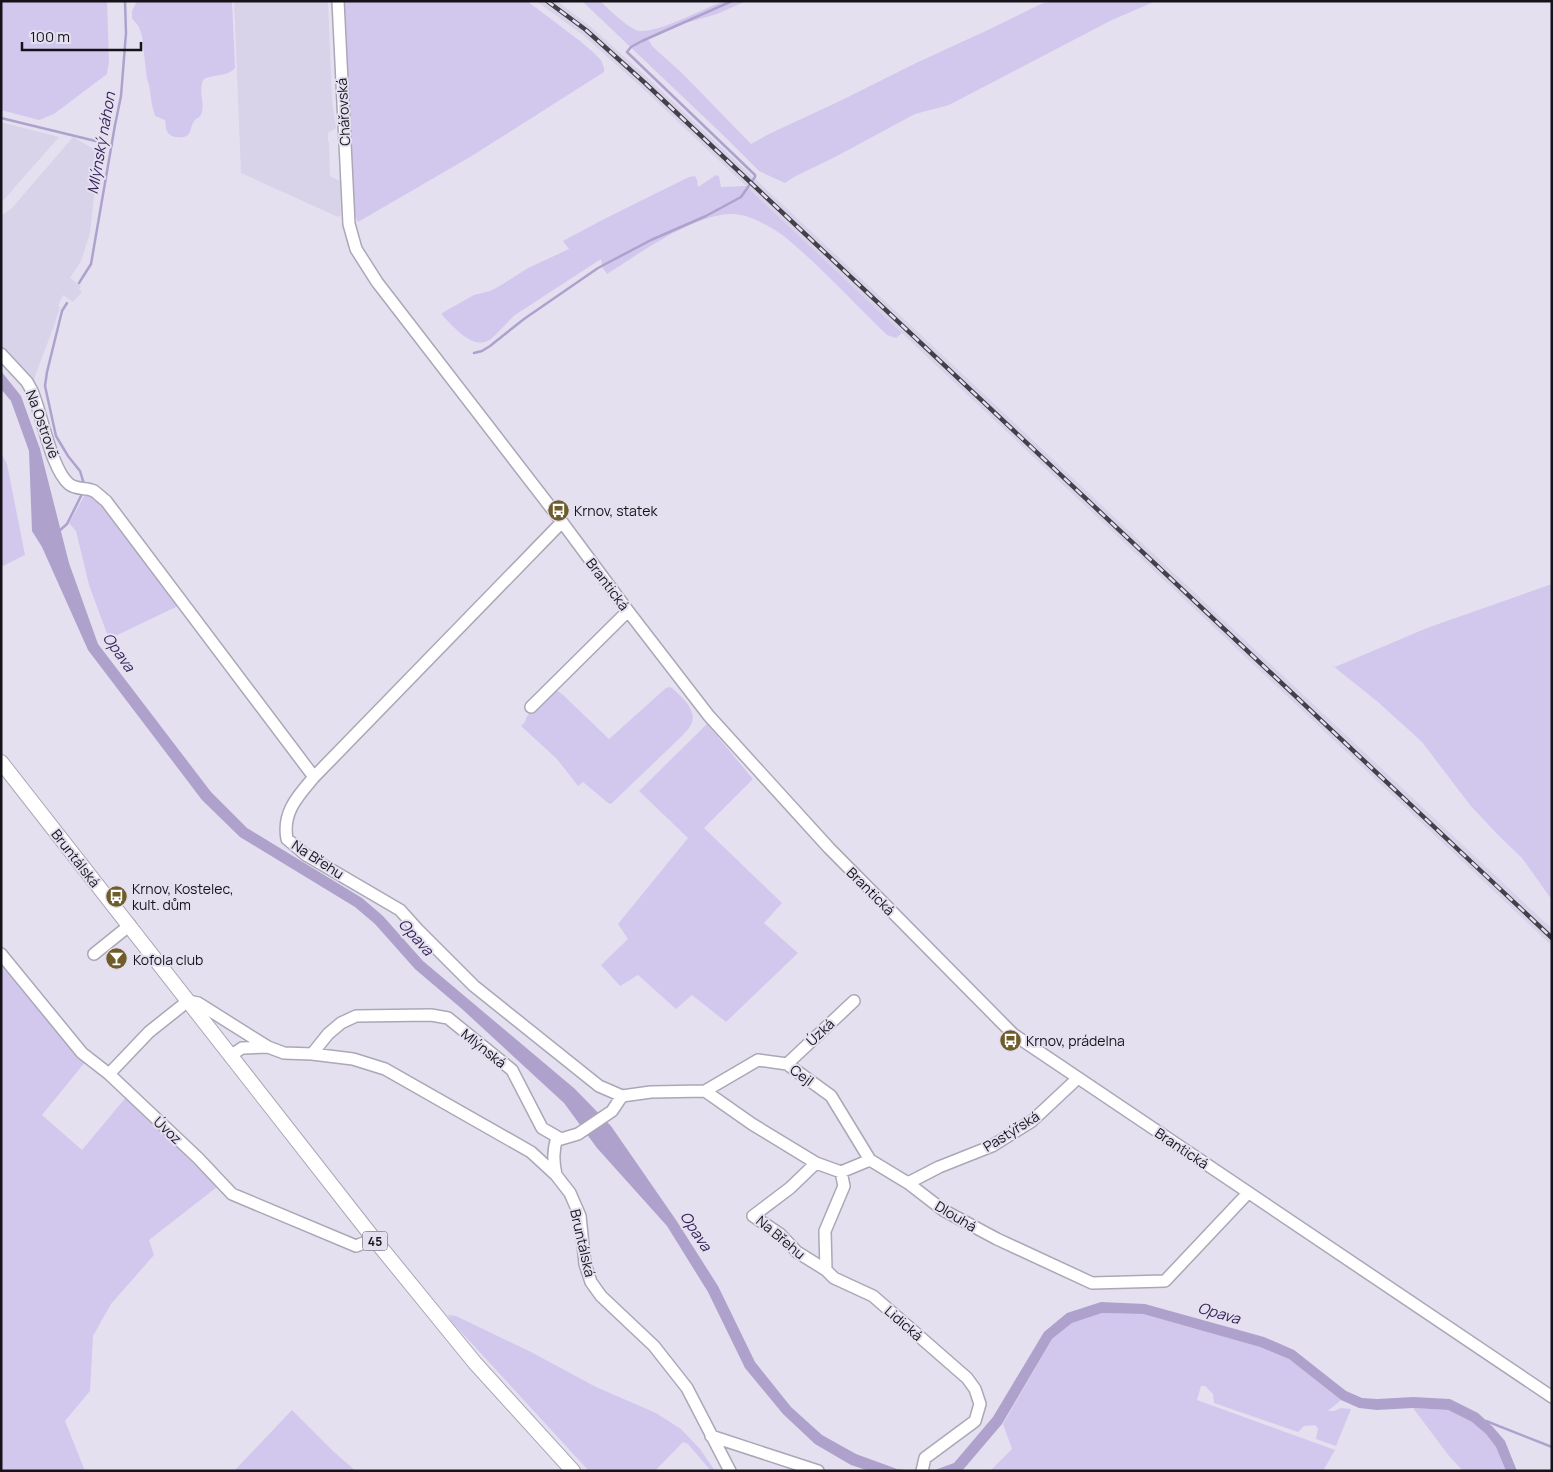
<svg xmlns="http://www.w3.org/2000/svg" width="1553" height="1472" font-family="Manrope,sans-serif">
	<style>
		.built { fill: #d9d3ea }
		.green { fill: #d2c8ed }
		.water { fill: #aea2cd }
		.lines { fill: none; stroke-linecap: round; stroke-linejoin: round }
		.stream { stroke: #aea2cd; stroke-width: 2.5 }
		.minor-casing { stroke: #aba7b6; stroke-width: 14 }
		.major-casing { stroke: #aba7b6; stroke-width: 16 }
		.minor { stroke: #fff; stroke-width: 11 }
		.major { stroke: #fff; stroke-width: 14 }
		.rail-casing { stroke: #424048; stroke-width: 4.5 }
		.rail { stroke: #e4e0f0; stroke-width: 2.5; stroke-dasharray: 8; stroke-linecap: butt }
		.labels { text-anchor: middle; dominant-baseline: central; stroke-width: 4; stroke-linejoin: round; paint-order: stroke }
		.shield { fill: #e4e0f0; stroke: #53505a; stroke-width: 1 }
		.shield-label { font-size: 12px; font-weight: bold; fill: #151319 }
		.street-label { font-size: 14px; fill: #151319; stroke: #e4e0f0 }
		.poi-label { font-size: 14px; fill: #151319; stroke: #e4e0f0; text-anchor: start }
		.water-label { font-size: 15px; font-style: italic; fill: #331f54; stroke: #e4e0f0 }
	</style>
	<rect width="100%" height="100%" fill="#e4e0f0"/>
	<path class="built" d="M234,1H328L332,101L336,128L328,133V141L329,142L330,176L340,181L341,215L338,217L241,173Z
		M536,1H557L590,26L649,79L1552,929V946L641,87L583,35Z
		M1,122L59,137L1,203Z
		M73,137L99,152L90,233L81,261L70,278L81,286L79,289L82,292L73,302L63,295L58,306L60,307L54,326L35,376L34,385L1,350V216L12,208Z"/>
	<path class="green" d="M1,1H107L109,61L107,74L54,114L39,120L1,110Z
		M137,1H232L235,68C228,77 214,74 204,79C197,90 206,104 201,115C199,118 198,117 195,120C188,128 194,139 177,137C173,137 169,135 167,131C165,128 166,123 165,120L155,116L152,105L149,85L147,79L142,36L139,27L132,18V11Z
		M344,1H527L580,41L594,53L601,60L604,68V72L470,157L358,222L356,218L353,203Z
		M582,1H600C611,11 623,24 636,30C653,37 704,7 723,2C730,0 739,1 746,1L717,14L675,26L648,39L653,47L682,73L751,144L769,134L842,100L916,63L990,29L1041,4L1051,1H1156L1112,20L949,105L915,114L837,156L794,177L785,183L759,171L723,135Z
		M716,175L719,176L721,187L746,186L902,333L896,338L887,335C854,303 820,266 785,237C773,227 748,214 733,214C695,213 639,254 607,274L602,267L601,259L515,315C507,322 500,331 492,338C474,353 454,327 442,315V313L474,295L490,291L498,287L528,268L569,249L563,241L604,219L689,177L695,176L697,180L698,187Z
		M1,453L7,464L25,555L1,567Z
		M87,491L93,493L180,605L109,639L89,585L76,531L69,523Z
		M1552,584V900L1522,858L1498,835L1470,805L1422,742L1378,702L1328,662L1335,667L1427,628Z
		M670,687C679,693 697,710 692,722C691,727 686,731 683,735L611,804L608,803L583,782L578,786L557,759L521,726L525,722L527,716L553,688L562,694L609,739L666,688Z
		M707,724L753,779L704,828L782,903L764,923L798,953L726,1022L692,995L676,1009L638,975L620,986L601,965L628,939L618,924L688,838L639,791Z
		M1,963L86,1061L42,1115L82,1150L127,1096L217,1187L149,1240L154,1255L111,1304L93,1336L90,1391L65,1421L85,1471H1Z
		M1102,1313L1143,1314L1260,1347L1289,1359L1341,1400L1328,1411H1334L1341,1408L1351,1409L1336,1446L1316,1439L1318,1428L1315,1425L1304,1426L1298,1432L1214,1403L1213,1394L1205,1386H1201L1197,1400L1335,1450L1323,1471H990L1012,1449L1003,1424L1052,1339L1072,1323Z
		M448,1315L456,1316L529,1351L596,1387L656,1413L681,1429L700,1449L715,1471H711L688,1444L683,1442L655,1471H589L452,1322Z
		M1413,1408L1448,1410L1472,1422L1486,1434L1496,1447L1506,1471H1463L1449,1456Z
		M292,1410L334,1452L356,1471H234Z"/>
	<path class="water" d="M1,371L21,396L40,449L69,563L98,644L211,792L247,828L362,898L383,916L423,961L575,1089L611,1126L676,1220L718,1286L755,1362L791,1407L822,1435L856,1454L897,1469L916,1471H869L851,1465L815,1444L783,1414L745,1368L708,1292L667,1226L597,1148L564,1103L462,1009L415,969L375,924L355,907L240,837L202,800L88,650L42,547L32,531L29,451L11,401L1,389Z
		M1101,1302L1145,1304L1264,1337L1294,1350L1346,1391L1362,1398L1377,1399L1413,1397L1450,1399L1478,1413L1493,1427L1505,1441L1517,1471H1506L1496,1447L1486,1434L1472,1422L1448,1410L1413,1408L1377,1410L1359,1408L1341,1400L1289,1359L1260,1347L1143,1314L1102,1313L1072,1323L1052,1339L1002,1424L962,1471H919L935,1470L954,1463L993,1417L1044,1332L1067,1313Z"/>
	<g class="lines">
		<path class="stream" d="M1,118L112,145
			M79,283L91,264L115,125L121,96L126,33L125,1
			M67,303L62,311L47,372L45,386L56,436L68,456L80,471L84,484
			M474,353L482,351L490,346L524,319L598,268L651,240L706,216L741,197L755,177V175L627,52L631,47L642,41L732,1
			M59,531L67,524L83,492
			M1486,1421L1552,1447"/>
		<defs>
			<path id="minor" d="M338,1L349,224L356,249L377,282L562,522L628,611L709,716L829,848L1013,1034L1552,1397
				M1,354L27,382L32,391C42,414 51,469 69,484C76,490 86,487 94,491C98,494 102,498 106,501L314,777C298,796 282,812 287,839L306,855L400,910L418,930L474,986L599,1086L622,1096L651,1092L705,1091L752,1124L816,1163L841,1172L870,1160L908,1183L943,1210L997,1239L1092,1283L1165,1281L1248,1193
				M531,707L628,611
				M314,777L562,522
				M1,954L82,1053L109,1074L198,1158L232,1194L356,1246L374,1239
				M94,954L130,925
				M312,1054L328,1034L341,1023L356,1016L431,1015L448,1018L512,1070L542,1128L561,1139L578,1134L612,1111L622,1096
				M230,1056L242,1048L268,1047
				M787,1064L854,1001
				M109,1074L149,1032L188,1001L198,1003L268,1047L284,1053L312,1054L353,1059L385,1069L531,1152L556,1175L570,1193L580,1216L585,1264L591,1282L601,1296L654,1346L687,1388L730,1471
				M705,1091L758,1060L787,1064L831,1096L870,1160
				M816,1163L790,1188L753,1216L780,1234L797,1252L826,1270
				M841,1172L844,1186L825,1231L826,1270L834,1278L873,1296L967,1378L975,1389L980,1404L975,1421L925,1458L922,1471
				M556,1175C553,1161 553,1151 557,1137
				M908,1183L939,1167L992,1146L1032,1121L1078,1078
				M711,1436L818,1471"/>
			<path id="major" d="M1,762L374,1239L475,1363L573,1471"/>
		</defs>
		<use href="#minor" class="minor-casing"/>
		<use href="#major" class="major-casing"/>
		<use href="#minor" class="minor"/>
		<use href="#major" class="major"/>
		<defs>
			<path id="rail" d="M547,1L586,30L645,83L1552,938"/>
		</defs>
		<use href="#rail" class="rail-casing"/>
		<use href="#rail" class="rail"/>
	</g>
	<defs>
		<symbol id="bus-disc" viewBox="-11 -11 22 22"><circle r="9.5" fill="#705c2b" stroke="#e4e0f0"/><path d="M-5-6H5V4H4V6H2V4H-2V6H-4V4H-5ZM-3.5-4V0h7V-4ZM-3.5 1.2v1.5H-2V1.2ZM2 1.2v1.5H3.5V1.2Z" fill="#fff"/></symbol>
		<symbol id="bar-disc" viewBox="-11 -11 22 22"><circle r="9.5" fill="#705c2b" stroke="#e4e0f0"/><path d="M-6-5H6L.8 .8V4.5H3.5V6h-7V4.5H-.8V.8Z" fill="#fff"/></symbol>
	</defs>
	<g fill-rule="evenodd">
		<use href="#bus-disc" x="546" y="498" width="25" height="25"/>
		<use href="#bus-disc" x="104" y="884" width="25" height="25"/>
		<use href="#bar-disc" x="104" y="946" width="25" height="25"/>
		<use href="#bus-disc" x="998" y="1028" width="25" height="25"/>
	</g>
	<g class="labels">
		<rect class="shield" x="362.5" y="1231.5" width="25" height="19" rx="4"/>
		<g class="shield-label">
			<text x="375" y="1241">45</text>
		</g>
		<g class="street-label">
			<text transform="translate(343 112) rotate(-93)">Chářovská</text>
			<text transform="translate(43 424) rotate(70)">Na Ostrově</text>
			<text transform="translate(608 584) rotate(53)">Brantická</text>
			<text transform="translate(76 858) rotate(52)">Bruntálská</text>
			<text transform="translate(318 859) rotate(33)">Na Břehu</text>
			<text transform="translate(871 891) rotate(45)">Brantická</text>
			<text transform="translate(820 1032) rotate(-43)">Úzká</text>
			<text transform="translate(484 1048) rotate(39)">Mlýnská</text>
			<text transform="translate(802 1075) rotate(36)">Cejl</text>
			<text transform="translate(168 1130) rotate(43)">Úvoz</text>
			<text transform="translate(1011 1131) rotate(-32)">Pastýřská</text>
			<text transform="translate(1182 1148) rotate(34)">Brantická</text>
			<text transform="translate(956 1216) rotate(31)">Dlouhá</text>
			<text transform="translate(781 1237) rotate(40)">Na Břehu</text>
			<text transform="translate(583 1243) rotate(77)">Bruntálská</text>
			<text transform="translate(904 1323) rotate(41)">Lidická</text>
		</g>
		<g class="poi-label">
			<text x="574" y="510">Krnov, statek</text>
			<text x="132" y="888">Krnov, Kostelec,<tspan x="132" dy="16">kult. dům</tspan></text>
			<text x="133" y="959">Kofola club</text>
			<text x="1026" y="1040">Krnov, prádelna</text>
		</g>
		<g class="water-label">
			<text transform="translate(101 143) rotate(-80)">Mlýnský náhon</text>
			<text transform="translate(119 652) rotate(55)">Opava</text>
			<text transform="translate(416 937) rotate(48)">Opava</text>
			<text transform="translate(696 1231) rotate(57)">Opava</text>
			<text transform="translate(1219 1313) rotate(16)">Opava</text>
		</g>
	</g>
	<rect width="1553" height="1472" fill="none" stroke="#151319" stroke-width="5"/>
	<path d="M22 42v8h119v-8" fill="none" stroke="#151319" stroke-width="2.5"/>
	<text x="30" y="42" font-size="15" fill="#151319" stroke="#e4e0f0" stroke-width="4" paint-order="stroke">100 m</text>
</svg>
